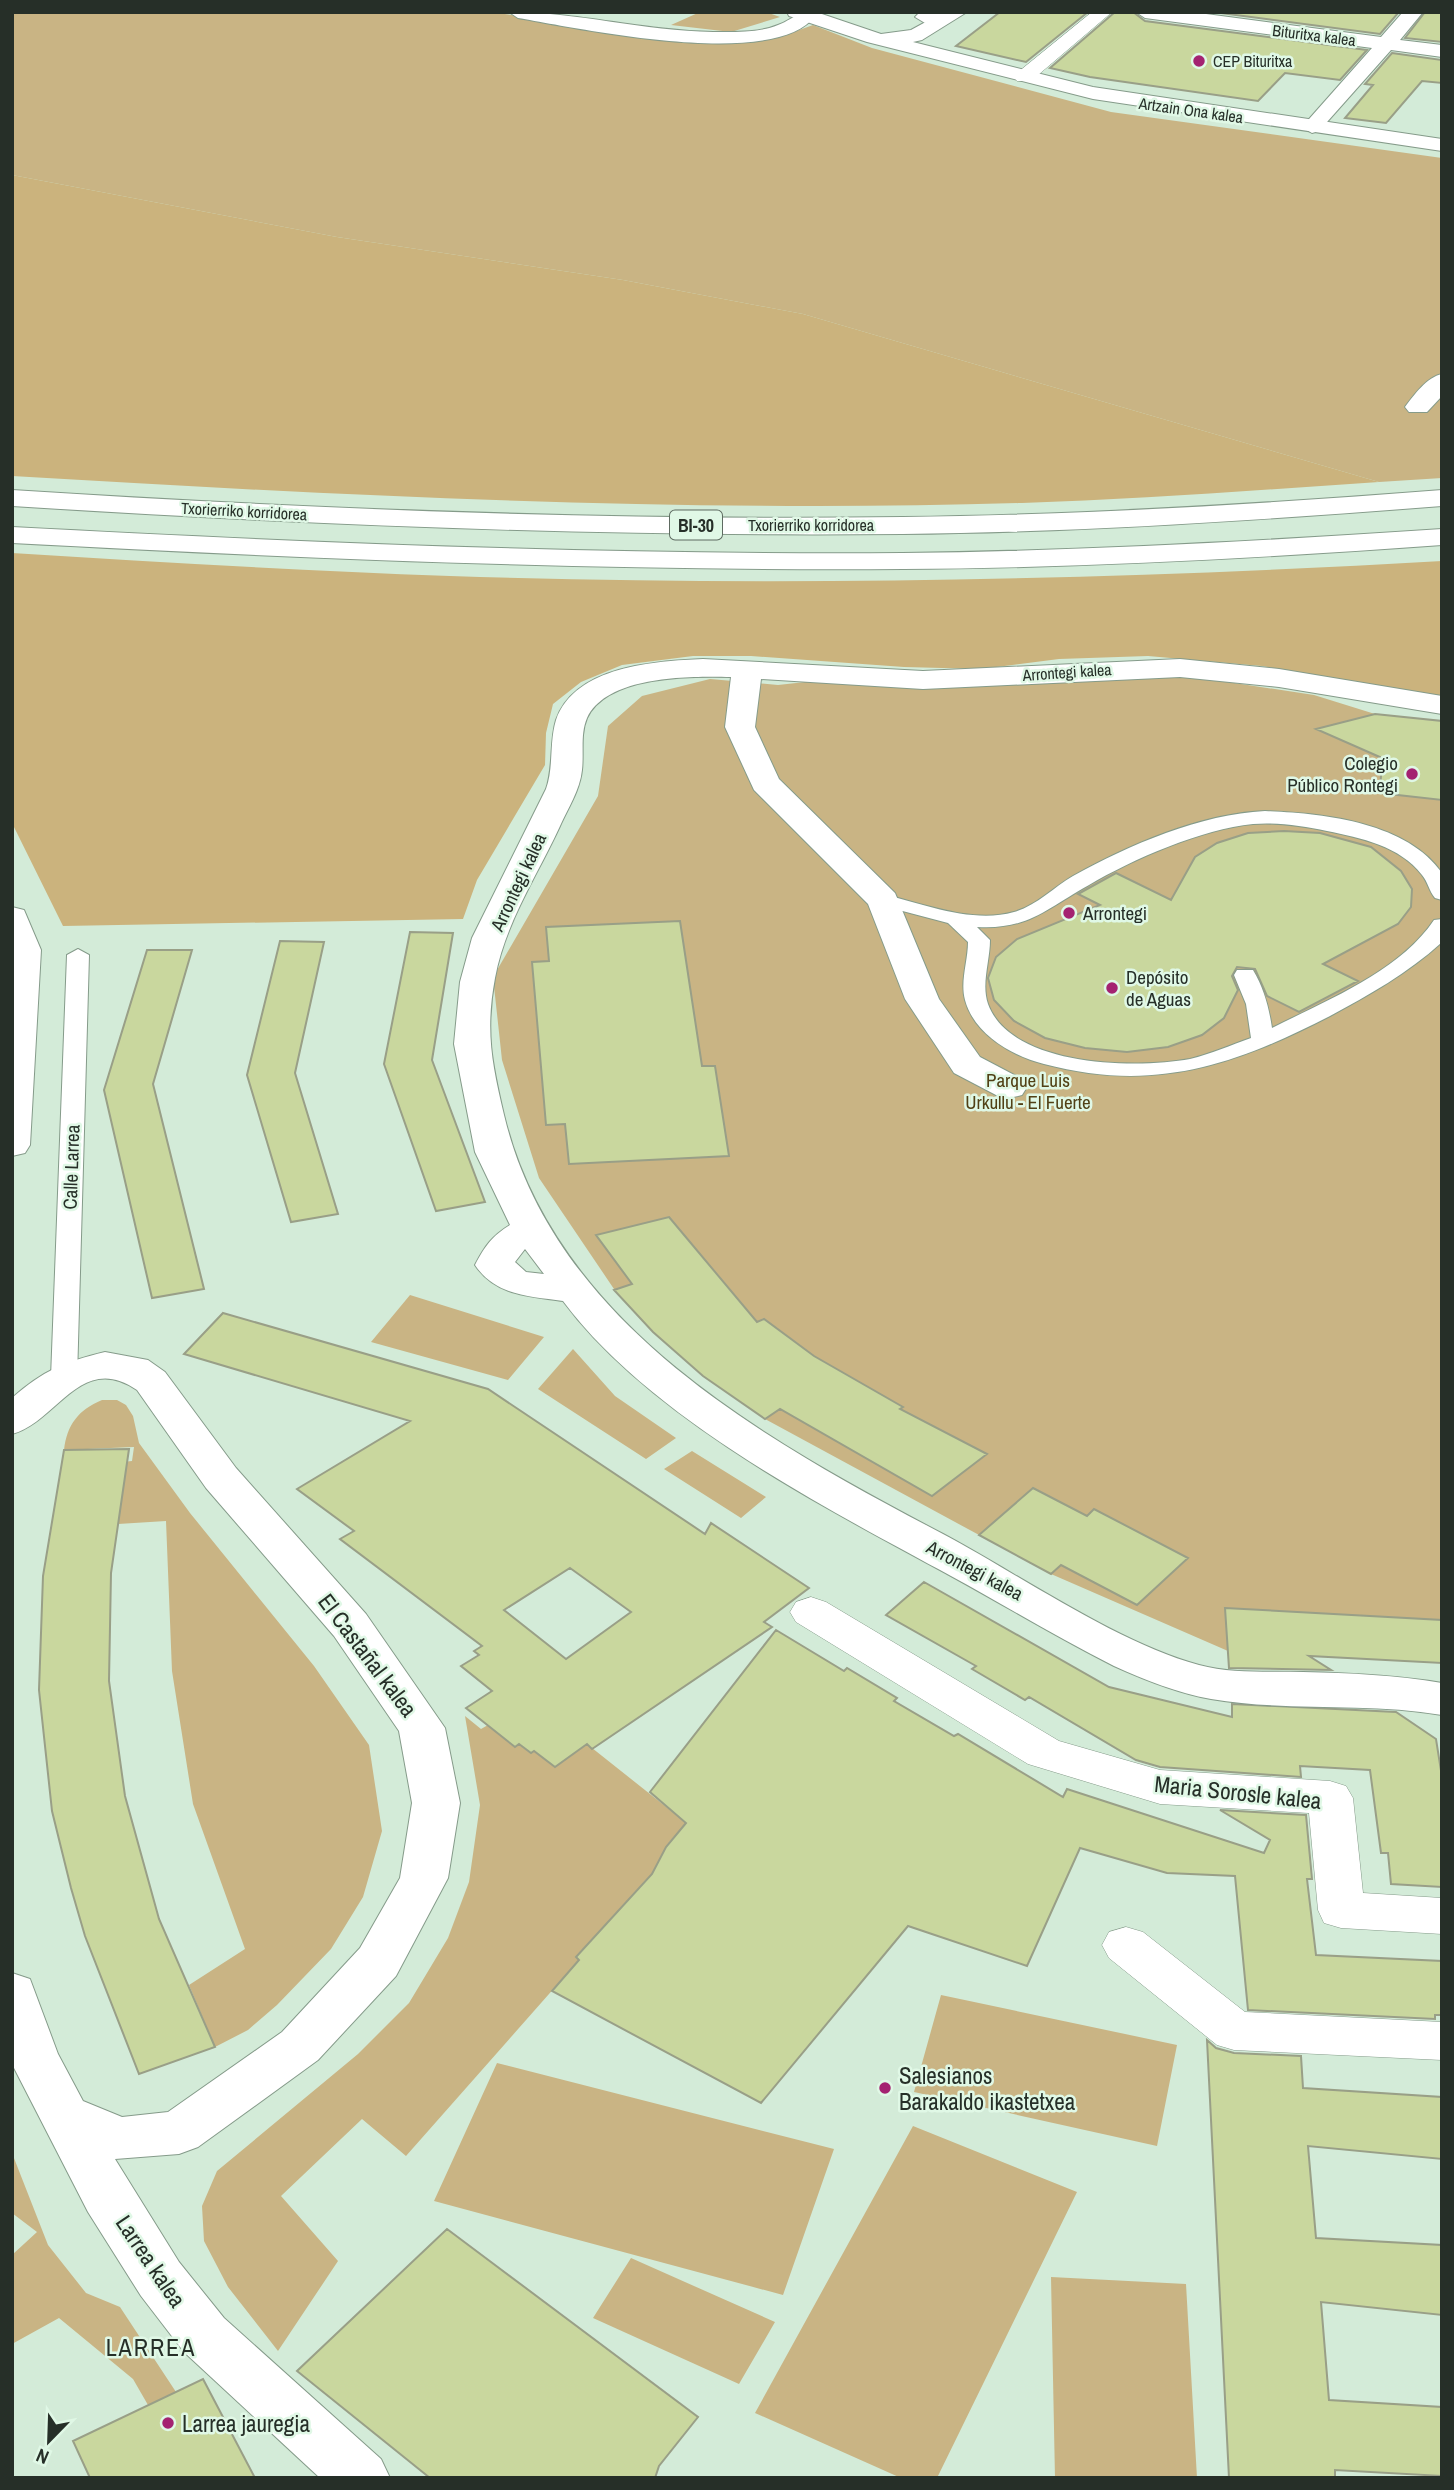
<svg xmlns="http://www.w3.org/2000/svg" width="1454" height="2490" font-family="'Archivo Narrow',sans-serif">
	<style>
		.green { fill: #c9b484 }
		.forest { fill: #cbb37d }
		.building { fill: #c9d79e; stroke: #999f87; stroke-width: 2; fill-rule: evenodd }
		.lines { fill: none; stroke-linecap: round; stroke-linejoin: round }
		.service-casing { stroke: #859b8a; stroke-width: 2 }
		.pedestrian-casing { stroke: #859b8a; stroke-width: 1 }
		.minor-casing { stroke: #859b8a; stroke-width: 2 }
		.tertiary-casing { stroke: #859b8a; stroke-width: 2 }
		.secondary-casing { stroke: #859b8a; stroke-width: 2 }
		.motorway-casing { stroke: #859b8a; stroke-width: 2 }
		.service { fill: #fff; fill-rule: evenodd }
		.pedestrian { fill: #fff; fill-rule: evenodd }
		.minor { fill: #fff; fill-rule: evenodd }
		.tertiary { fill: #fff; fill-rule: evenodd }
		.secondary { fill: #fff; fill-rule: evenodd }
		.motorway { fill: #fff; fill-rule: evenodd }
		.poi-dot { fill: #a42271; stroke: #e0f8e6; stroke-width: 2.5 }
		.labels { text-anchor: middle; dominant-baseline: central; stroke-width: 5; stroke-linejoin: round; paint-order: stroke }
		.far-street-label { font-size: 16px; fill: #262f28; stroke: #e0f8e6 }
		.far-poi-label { font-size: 16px; fill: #262f28; stroke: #e0f8e6; text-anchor: start }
		.shield { fill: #e0f8e6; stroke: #5e6b61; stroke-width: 2 }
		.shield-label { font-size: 18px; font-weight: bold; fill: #262f28 }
		.poi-label { font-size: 19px; fill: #262f28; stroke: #e0f8e6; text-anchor: start }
		.street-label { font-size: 19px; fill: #262f28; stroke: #e0f8e6 }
		.park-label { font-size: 19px; fill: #514015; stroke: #e0f8e6 }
		.near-street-label { font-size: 23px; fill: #262f28; stroke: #e0f8e6 }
		.near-poi-label { font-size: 23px; fill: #262f28; stroke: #e0f8e6; text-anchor: start }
		.near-neighbourhood-label { font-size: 24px; letter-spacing: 2px; fill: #262f28; stroke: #e0f8e6 }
	</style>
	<rect width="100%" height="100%" fill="#d3ebd8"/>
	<path class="green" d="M12,12H491L645,35L747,43L780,37L813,25L872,48L1111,112L1442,158V478L1379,482L803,314L623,280L337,237L12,175Z
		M700,12H766L780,17L731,32L671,25Z
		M869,675L1195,677L1314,695L1375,714L1383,754L1380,793L1442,800V1663L1228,1651L1051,1574L765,1419L652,1330L614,1289L539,1178L502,1060L493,977L598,796L608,726L642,696L710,679L778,685Z
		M410,1295L544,1337L508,1380L371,1342Z
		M573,1349L615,1396L676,1438L646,1459L538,1389Z
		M102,1400H117L126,1405L133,1416L139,1443L190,1513L314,1666L369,1745L382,1831L363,1897L331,1949L277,2005L248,2030L215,2047L189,1985L245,1949L193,1804L172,1671L166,1521L118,1524L126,1470L113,1463L132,1461L134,1447L64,1450C67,1425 78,1410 102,1400Z
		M692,1451L766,1497L741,1518L664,1469Z
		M465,1716L481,1729L488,1725L514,1747L519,1744L530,1753L534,1751L555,1767L587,1744L689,1825L670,1841L662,1855L667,1858L576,1957L579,1960L406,2156L362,2119L281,2196L338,2261L278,2351L228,2287L204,2241L202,2206L217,2171L358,2054L409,2003L448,1938L469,1882L480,1805Z
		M941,1995L1177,2045L1157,2146L914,2092Z
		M497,2063L834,2149L783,2295L434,2201Z
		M913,2126L1077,2192L937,2478H901L755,2413Z
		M12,2153L48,2245L86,2293L120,2307L176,2392L148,2405L133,2379L59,2318L12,2344V2255L37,2232L12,2213Z
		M631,2258L775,2322L739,2384L593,2318Z
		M1051,2277L1186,2284L1197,2478H1055Z"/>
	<path class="forest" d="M12,175L337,237L623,280L803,314L1379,482C1260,490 1141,499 1022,503C685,513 349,496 12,476Z
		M12,553C158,562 304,571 450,576C780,587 1112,580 1442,561V698L1262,666L1148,656L1059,659L981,669L904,667L751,656H693L622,665L581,682L553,704L546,733L545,765L477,880L463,919L63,926L12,823Z"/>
	<path class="building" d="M1000,12H1088L1026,62L956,46Z
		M1115,12H1133L1145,21L1367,50L1340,80L1285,73L1258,101L1090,77L1050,68Z
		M1213,12H1399L1380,34Z
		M1425,12H1442V42L1405,38Z
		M1392,53L1442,60V83L1422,81L1386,123L1345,118L1373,85L1365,84Z
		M1375,714L1442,721V800L1380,793L1382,758L1316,729Z
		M1284,831L1320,833L1371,847L1401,871L1412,889L1411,907L1398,924L1323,964L1358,981L1299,1012L1267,996L1255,969L1237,967L1232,976L1238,990L1224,1018L1202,1035L1168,1047L1127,1052L1085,1048L1045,1038L1014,1021L994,1000L988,978L996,957L1017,939L1100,905L1078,894L1116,873L1171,900L1195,857L1217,843L1248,833Z
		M680,921L702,1066H715L729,1156L569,1164L565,1124L546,1125L532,962L549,961L546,927Z
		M410,932L453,933L432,1060L485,1202L436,1211L384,1064Z
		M280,941L324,942L295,1073L338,1214L291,1222L247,1075Z
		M147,950H192L153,1084L204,1289L152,1298L104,1090Z
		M669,1217L757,1322L764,1319L814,1356L903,1407L900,1409L987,1454L932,1496L780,1409L765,1419L703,1376L653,1332L614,1290L632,1284L596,1235Z
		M223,1313L488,1389L705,1534L711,1523L809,1588L764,1622L772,1627L592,1749L587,1744L555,1767L534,1751L531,1753L519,1744L515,1747L466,1708L492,1691L461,1666L479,1655L474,1651L482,1646L340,1539L354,1531L297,1489L410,1421L184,1354ZM570,1568L631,1612L566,1659L504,1610Z
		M129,1449L111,1573L109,1681L125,1796L159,1919L215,2047L139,2074L85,1936L71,1888L52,1811L39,1690L43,1576L64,1450Z
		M1033,1488L1087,1516L1094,1509L1188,1558L1137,1605L1061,1565L1051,1574L979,1535Z
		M924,1582L1109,1687L1232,1717V1704L1396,1712L1436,1739L1442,1777V1887L1391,1884L1388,1853H1381L1370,1770L1300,1766L1301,1777L1160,1767L1136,1760L1029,1697L1025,1700L972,1669L976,1666L886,1615Z
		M1225,1608L1442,1620V1663L1309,1656L1331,1670L1229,1668Z
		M776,1630L844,1671L847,1668L897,1698L894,1701L954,1736L958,1734L1063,1797L1067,1789L1264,1853L1270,1840L1220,1810L1306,1815L1312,1879H1307L1316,1955L1442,1961V2015H1435V2019L1248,2010L1235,1876L1167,1873L1080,1848L1027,1966L908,1926L761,2103L552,1991L579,1960L576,1957L652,1874L666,1847L686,1823L650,1792Z
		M1207,2040L1216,2048L1234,2053L1301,2056L1303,2088L1442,2097V2159L1308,2146L1316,2238L1442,2245V2315L1321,2302L1329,2400L1442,2407V2476L1335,2470V2478H1229Z
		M447,2229L698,2417L659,2466L655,2478H430L297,2371Z
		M203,2379L255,2478H90L73,2441Z"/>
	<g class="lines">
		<defs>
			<path id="service" d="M1265,811C1322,813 1407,822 1442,873V900L1435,898C1429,891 1428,882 1422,875C1400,846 1361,838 1327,831C1303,826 1278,822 1253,824C1202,829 1133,859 1089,885C1047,908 1029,930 977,927L990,940C990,961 981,984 988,1004C1011,1067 1136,1069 1190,1059C1211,1054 1231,1045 1251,1038L1246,1004L1234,975L1237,970H1253C1264,988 1269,1008 1272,1028C1327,1000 1399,972 1434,920L1442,919L1441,943C1408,973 1369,995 1330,1016C1233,1066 1153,1093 1044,1064C1012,1056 974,1034 965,1000C960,981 968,961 968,942L948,923L876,904L872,900L883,894C923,904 973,924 1014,912C1036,906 1054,887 1073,876C1129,845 1201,814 1265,811Z
				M78,949L89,955L77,1378L73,1384H55L51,1378L67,955Z"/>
			<path id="pedestrian" d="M1092,12H1112L1031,81H1017L1014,77L1017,73Z
				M811,1597L826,1602L1059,1741L1160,1770L1330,1781L1346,1786L1353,1798L1363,1893L1442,1898V1934L1341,1928L1324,1923L1318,1910L1309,1813L1160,1804L1028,1764L796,1622L790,1612L796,1602Z
				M1126,1927L1143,1932L1245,2012L1442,2022V2060L1234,2050L1217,2045L1109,1958L1102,1945L1109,1932Z"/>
			<path id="minor" d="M509,12C578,12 644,31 713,32C734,32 759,33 778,25C792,20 796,12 812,12L815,16C774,71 578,28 518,18Z
				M1136,12H1191L1381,37L1403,12H1423L1400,40L1442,45V57L1391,50L1319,131L1312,133L1302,127L1372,48L1145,18Z
				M1442,374V396L1427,412H1409L1405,407C1414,395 1427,377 1442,374Z
				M703,659L923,671L1180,659L1279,669L1442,696V714L1279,687L1180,677L923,689L761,679L755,727L779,779L895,893L939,999L980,1057L1022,1079L1027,1087L1022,1095L1009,1098L996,1095L954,1073L905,999L868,904L754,790L725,727L731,677C692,676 607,675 587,718C580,734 584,753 582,770C580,790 568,808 560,826C537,876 505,923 495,978C485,1031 492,1064 504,1115C554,1325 767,1441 943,1534C1020,1575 1117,1643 1199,1665C1232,1674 1269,1671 1303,1672C1350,1673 1396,1675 1442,1683V1715C1365,1702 1287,1712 1211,1699C1177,1693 1145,1680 1114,1666C1058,1638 1006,1606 951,1576C824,1507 650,1418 563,1301C529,1296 496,1296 475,1265C485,1246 492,1236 510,1225L475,1152L454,1044L460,982L472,938L546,789C554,767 549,743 556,720C575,666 655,661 703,659ZM525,1249L544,1274L526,1272L515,1262Z
				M12,907L24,910L41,950L30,1145L25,1153L12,1156Z
				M105,1352L148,1360L165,1372L236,1468L366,1614L445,1728L460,1803L448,1878L396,1976L318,2060L198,2147L179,2154L115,2159L179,2262L224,2318L381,2459L390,2478H320L184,2352L141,2296L88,2212L12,2064V1973L30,1979L58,2054L83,2101L122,2117L168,2112L282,2032L360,1948L400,1878L412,1803L399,1731L334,1636L206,1488L137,1390C81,1351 57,1422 12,1434V1398C44,1370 64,1362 105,1352Z"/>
			<path id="tertiary" d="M949,12L925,23L915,17L920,12Z"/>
			<path id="secondary" d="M787,12H816L881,34L911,30L944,12H967L922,40L913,42L1093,87L1442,139V151L1093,99L867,42L789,16Z"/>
			<path id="motorway" d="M12,490C309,509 606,521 903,517C1083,515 1262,504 1442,490V506C1262,520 1083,532 903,534C606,537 309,525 12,506Z
				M12,527C309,543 606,555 903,553C1083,551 1262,541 1442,529V545C1262,558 1083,568 903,569C606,571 309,559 12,543Z"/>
		</defs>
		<use href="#service" class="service-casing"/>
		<use href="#pedestrian" class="pedestrian-casing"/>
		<use href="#minor" class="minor-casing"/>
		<use href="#tertiary" class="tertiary-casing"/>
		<use href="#secondary" class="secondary-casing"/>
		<use href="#motorway" class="motorway-casing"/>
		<use href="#service" class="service"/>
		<use href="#pedestrian" class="pedestrian"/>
		<use href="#minor" class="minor"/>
		<use href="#tertiary" class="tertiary"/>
		<use href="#secondary" class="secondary"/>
		<use href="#motorway" class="motorway"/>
	</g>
	<g class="poi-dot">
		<circle cx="1199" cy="61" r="7"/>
		<circle cx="1412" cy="774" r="7"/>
		<circle cx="1069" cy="913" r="7"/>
		<circle cx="1112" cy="988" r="7"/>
		<circle cx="885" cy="2088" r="7"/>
		<circle cx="168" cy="2423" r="7"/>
	</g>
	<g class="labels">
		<g class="far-street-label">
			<text transform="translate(1314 35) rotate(7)">Bituritxa kalea</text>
			<text transform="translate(1191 110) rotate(8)">Artzain Ona kalea</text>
			<text transform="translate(244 511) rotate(3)">Txorierriko korridorea</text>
			<text x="811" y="525">Txorierriko korridorea</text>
			<text transform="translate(1067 672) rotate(-4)">Arrontegi kalea</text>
		</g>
		<g class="far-poi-label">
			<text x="1213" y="61">CEP Bituritxa</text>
		</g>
		<rect class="shield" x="670" y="510.5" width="52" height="29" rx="5"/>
		<g class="shield-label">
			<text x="696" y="525">BI-30</text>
		</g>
		<g class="poi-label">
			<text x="1398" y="763" text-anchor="end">Colegio<tspan x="1398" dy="22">Público Rontegi</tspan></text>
			<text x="1083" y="913">Arrontegi</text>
			<text x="1126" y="977">Depósito<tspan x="1126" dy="22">de Aguas</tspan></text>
		</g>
		<g class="street-label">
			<text transform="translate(518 882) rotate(-65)">Arrontegi kalea</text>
			<text transform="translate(71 1167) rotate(-88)">Calle Larrea</text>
			<text transform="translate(975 1570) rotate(28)">Arrontegi kalea</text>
		</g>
		<g class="park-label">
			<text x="1028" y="1080">Parque Luis<tspan x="1028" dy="22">Urkullu - El Fuerte</tspan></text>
		</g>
		<g class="near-street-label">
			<text transform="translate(368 1655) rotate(53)">El Castañal kalea</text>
			<text transform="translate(1238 1792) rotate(6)">Maria Sorosle kalea</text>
			<text transform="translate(151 2261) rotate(56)">Larrea kalea</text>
		</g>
		<g class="near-poi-label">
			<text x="899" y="2075">Salesianos<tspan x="899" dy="26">Barakaldo ikastetxea</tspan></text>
			<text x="182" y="2423">Larrea jauregia</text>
		</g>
		<g class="near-neighbourhood-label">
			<text x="151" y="2347">LARREA</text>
		</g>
	</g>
	<rect width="1454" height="2490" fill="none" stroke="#262f28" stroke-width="28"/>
	<g transform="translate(49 2441) rotate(203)" stroke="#e0f8e6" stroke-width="5" paint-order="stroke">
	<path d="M0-5L12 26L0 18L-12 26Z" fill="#262f28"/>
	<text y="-10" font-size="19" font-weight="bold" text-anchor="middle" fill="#262f28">N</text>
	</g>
</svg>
